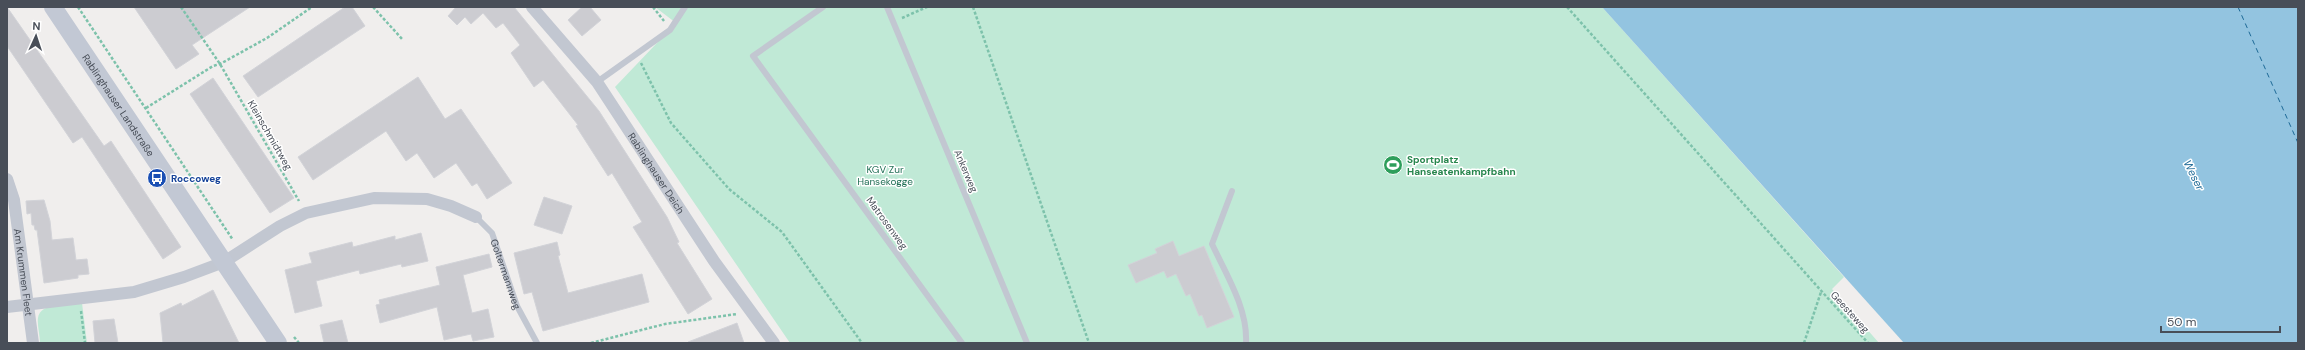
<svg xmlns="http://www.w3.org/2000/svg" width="2305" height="350" font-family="'DM Sans',sans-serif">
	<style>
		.green { fill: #c0e9d6 }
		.water { fill: #93c4e0 }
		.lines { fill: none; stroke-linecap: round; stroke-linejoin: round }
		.ferry { stroke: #1d6996; stroke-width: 1; stroke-dasharray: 5 4; stroke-linecap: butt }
		.building { fill: #ccccd1; stroke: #d2d3d8 }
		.path { stroke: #7dc2ab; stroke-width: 2.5; stroke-dasharray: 3 2; stroke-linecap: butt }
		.lane { stroke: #c2c7d1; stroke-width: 6 }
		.street { stroke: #c2c7d1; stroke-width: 12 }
		.secondary { stroke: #c2c8d4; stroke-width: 18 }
		.labels { text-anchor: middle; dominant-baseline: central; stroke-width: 3; stroke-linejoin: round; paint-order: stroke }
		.street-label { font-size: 10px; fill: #484e58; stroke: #fff }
		.leisure-label { font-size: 10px; font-weight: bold; fill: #27864d; stroke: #fff; text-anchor: start }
		.park-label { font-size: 10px; fill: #227056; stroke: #fff }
		.transit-label { font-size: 10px; font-weight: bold; fill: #164399; stroke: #fff; text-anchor: start }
		.water-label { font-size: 11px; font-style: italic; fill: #1d6996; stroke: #fff }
	</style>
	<rect width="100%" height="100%" fill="#f0eeed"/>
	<path class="green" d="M655,7H1602L1844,277L1832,289L1879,343H790L615,87L676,23Z
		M82,303L87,343H40C40,335 37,325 38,318C40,302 70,304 82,303Z"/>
	<path class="water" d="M1602,7H2298V343H1904Z"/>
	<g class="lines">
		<path class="ferry" d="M2238,7L2298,143"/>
	</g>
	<path class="building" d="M7,7L104,146L111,141L181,247L163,259L82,137L73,143L7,46Z
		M134,7H250L192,45L199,54L176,69Z
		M345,7H352L365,26L258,97L243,76Z
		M456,7H514L599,111L667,217L679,242L677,243L712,299L688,314L633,227L642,222L612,173L608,176L576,126L578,125L543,80L534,87L511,53L520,45L503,23L496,28L483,13L471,24L465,17L457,25L448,16Z
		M582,7H590L601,20L582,36L568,20Z
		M418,77L445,119L461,109L512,183L487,199L477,183L472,186L456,163L434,178L417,153L406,161L386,131L313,180L298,157Z
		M213,78L294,198L270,213L190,94Z
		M544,197L572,206L562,234L534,225Z
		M44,200L50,221L52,240L73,238L76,260L87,259L89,274L78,275V278L44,283L37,230H35L34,225H32L31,213L27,214L26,201Z
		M421,233L428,261L402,267L401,264L360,274L359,270L316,281L322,306L295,313L285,270L312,263L309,253L352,242L353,247L395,236V240Z
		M1173,241L1179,256L1204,246L1234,317L1207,328L1202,315L1199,316L1190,294L1186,296L1176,274L1167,278L1164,271L1136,283L1128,265L1157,253L1155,249Z
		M557,242L560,255L558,256L568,293L642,274L649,302L543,331L532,292L524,294L514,253Z
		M489,254L492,267L463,275L472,313L488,309L494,337L473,341L471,334L444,340L437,307L380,323L376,305L380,304L379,300L440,285L436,267Z
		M213,290L239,343H163L160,313L181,303L182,306Z
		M114,319L118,343H95L93,321Z
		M342,320L348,343H324L320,325Z
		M737,323L744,343H688V342Z"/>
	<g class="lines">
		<path class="path" d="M78,7L233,240
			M181,7L220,64L299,201
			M373,7L403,40
			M653,7L664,21
			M973,7L1089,343
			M1567,7L1868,343
			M902,18L927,7
			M641,63L671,123L729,189L782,232L862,343
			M146,108L213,66L220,64L267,38L312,7
			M81,311L85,343
			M294,337L299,343
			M591,343L665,324L737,314
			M1804,343L1821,292"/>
		<g class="lane">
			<path d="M823,7L753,56L962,343"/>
			<path d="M887,7L1027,343"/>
			<path d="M597,82L670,30L685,7"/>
			<path d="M1232,191L1212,244C1226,274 1248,309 1246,343"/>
			<path id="s1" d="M476,217L492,233L517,306L537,343"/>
		</g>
		<g class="street">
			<path id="s2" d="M532,7L597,82L714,261L774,343"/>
			<path id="s3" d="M7,179L14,200L33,343"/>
			<path d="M7,307L134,292L184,277L224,262L280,226L306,213L374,198L427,199L451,206L476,217"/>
		</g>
		<path class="secondary" id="s4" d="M53,7L278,343"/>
	</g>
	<defs>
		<symbol id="stadium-disc" viewBox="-11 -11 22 22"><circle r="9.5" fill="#2e9e5b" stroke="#fff"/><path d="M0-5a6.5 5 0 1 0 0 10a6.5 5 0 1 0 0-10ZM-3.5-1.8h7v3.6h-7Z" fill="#fff"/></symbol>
		<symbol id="bus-disc" viewBox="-11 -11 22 22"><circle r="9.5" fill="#1a4fb4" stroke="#fff"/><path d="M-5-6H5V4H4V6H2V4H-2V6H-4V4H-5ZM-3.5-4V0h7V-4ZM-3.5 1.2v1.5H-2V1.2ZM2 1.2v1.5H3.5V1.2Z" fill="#fff"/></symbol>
	</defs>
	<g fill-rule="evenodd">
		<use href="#stadium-disc" x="1382" y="154" width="22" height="22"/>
		<use href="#bus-disc" x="146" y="167" width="22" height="22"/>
	</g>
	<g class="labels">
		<g class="street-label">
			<text stroke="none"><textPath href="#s4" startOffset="118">Rablinghauser Landstraße</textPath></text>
			<text transform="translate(270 135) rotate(60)">Kleinschmidtweg</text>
			<text transform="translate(966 171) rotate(67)">Ankerweg</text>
			<text stroke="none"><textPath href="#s2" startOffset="208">Rablinghauser Deich</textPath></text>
			<text transform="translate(887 223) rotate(54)">Matrosenweg</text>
			<text stroke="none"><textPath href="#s3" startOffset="95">Am Krummen Fleet</textPath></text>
			<text stroke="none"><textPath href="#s1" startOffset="66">Goltermannweg</textPath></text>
			<text transform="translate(1850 312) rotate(48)">Geesteweg</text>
		</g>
		<g class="leisure-label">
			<text x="1407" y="159">Sportplatz<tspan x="1407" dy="12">Hanseatenkampfbahn</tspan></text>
		</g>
		<g class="park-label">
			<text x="885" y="169">KGV Zur<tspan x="885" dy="12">Hansekogge</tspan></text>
		</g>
		<g class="transit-label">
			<text x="171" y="178">Roccoweg</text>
		</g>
		<g class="water-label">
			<text transform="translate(2194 175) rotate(63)">Weser</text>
		</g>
	</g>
	<rect width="2305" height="350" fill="none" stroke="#484e58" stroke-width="16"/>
	<g transform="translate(36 36) rotate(3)" stroke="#ffffff" stroke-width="3" paint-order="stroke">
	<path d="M0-3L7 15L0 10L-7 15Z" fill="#484e58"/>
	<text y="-6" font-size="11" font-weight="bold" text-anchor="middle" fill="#484e58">N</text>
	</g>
	<path d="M2161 326v6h119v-6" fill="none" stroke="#484e58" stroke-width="2"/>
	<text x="2167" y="326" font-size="12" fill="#484e58" stroke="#ffffff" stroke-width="3" paint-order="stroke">50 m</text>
</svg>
